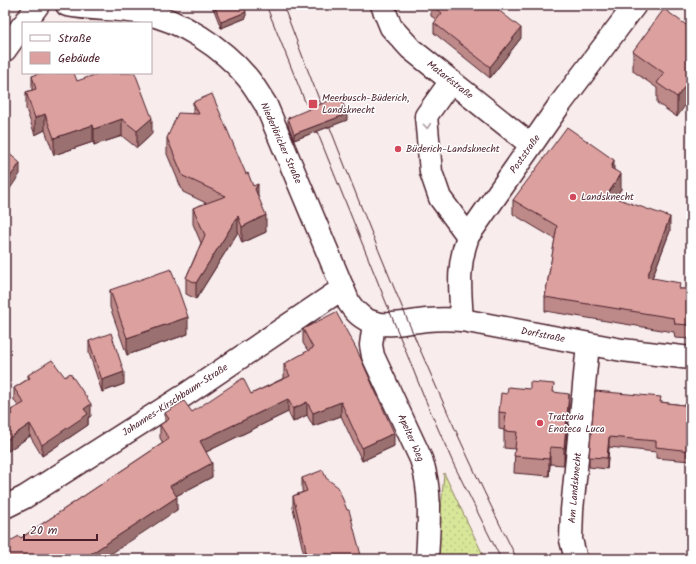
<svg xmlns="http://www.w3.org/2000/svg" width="696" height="564" font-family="Kalam,sans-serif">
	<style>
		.grass { fill: url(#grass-dots); stroke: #908262 }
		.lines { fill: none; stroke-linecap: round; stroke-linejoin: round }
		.minor-casing { stroke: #4a1f2b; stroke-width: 25 }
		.major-casing { stroke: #4a1f2b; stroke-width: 25 }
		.minor { stroke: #fff; stroke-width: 22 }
		.major { stroke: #fff; stroke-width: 22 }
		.tram { stroke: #4a1f2b; stroke-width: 1 }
		.wall { fill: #bd8a89; stroke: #4a1f2b }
		.shaded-wall { fill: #9a716f; stroke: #4a1f2b }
		.building { fill: #dca19f; stroke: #4a1f2b }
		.oneway { stroke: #ae9aa0 }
		.poi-dot { fill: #d1495b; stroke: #fff; stroke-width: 1.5 }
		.labels { text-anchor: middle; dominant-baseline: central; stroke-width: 3; stroke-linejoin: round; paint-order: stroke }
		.street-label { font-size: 10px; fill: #4a1f2b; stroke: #fff }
		.poi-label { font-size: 10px; fill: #4a1f2b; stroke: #fff; text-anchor: start }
	</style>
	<defs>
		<pattern id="grass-dots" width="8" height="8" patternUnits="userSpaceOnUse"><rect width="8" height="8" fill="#d7e699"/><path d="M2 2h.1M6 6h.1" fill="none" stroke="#bac584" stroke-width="1.8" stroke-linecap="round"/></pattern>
	</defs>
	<rect width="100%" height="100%" fill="#f8ecec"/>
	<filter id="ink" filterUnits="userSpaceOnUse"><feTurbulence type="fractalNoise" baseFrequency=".025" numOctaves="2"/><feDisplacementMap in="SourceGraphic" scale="8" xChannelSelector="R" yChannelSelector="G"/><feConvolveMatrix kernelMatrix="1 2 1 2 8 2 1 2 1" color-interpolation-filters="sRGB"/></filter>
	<g filter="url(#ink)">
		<path class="grass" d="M444,473L485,559H437Z"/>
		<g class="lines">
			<defs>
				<path id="minor" d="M382,5L391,27L411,49L531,145
					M25,23L38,5
					M5,50L23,25
					M451,81L426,116L431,172L440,198L468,236
					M462,320C460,289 457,266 468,236L558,107L635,5
					M374,323L371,345L373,356L421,459C432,490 429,526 427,559
					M5,507L25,497L182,397L343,288
					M576,559L571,540L572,510L588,344"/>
				<path id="major" d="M67,5C92,10 118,8 143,13C181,20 223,48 247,77C254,85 260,96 266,105L349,303C369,334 397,323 427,320C439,319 450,319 462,320L622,350L691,358"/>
			</defs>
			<use href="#minor" class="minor-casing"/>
			<use href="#major" class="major-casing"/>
			<use href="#minor" class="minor"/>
			<use href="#major" class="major"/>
			<path class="tram" d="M266,5L425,399L454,465L501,559
				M283,5C354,192 427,380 517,559"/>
		</g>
		<path class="wall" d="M212,5H244L246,18L221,28Z
			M431,6L521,38L490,78L434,33V23L437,20L431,16Z
			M689,27L677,117L657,103V88L633,71V51Z
			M32,76L77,81L152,134L137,148L122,136L94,145L93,142L54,155L45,130L35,135L26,109V92L32,90Z
			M193,102L246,174L258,197L266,232L242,243L238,232L196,299L186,294V278L201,243L193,224V208L206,203L183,192L167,154V138L193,114Z
			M288,118L347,120L294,140L288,125Z
			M614,170L621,189L615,198L670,231L652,278L680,289H691V339L675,338L674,332L545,311V297L555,239L513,214V200Z
			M110,290L188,334L127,355L110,307Z
			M303,329L394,446L362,461L341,416L313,426L307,415L293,422L288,412L206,452L212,477L176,496L177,510L21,538L163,443L160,438V425L165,422V413L192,412L251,394L284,378V364L308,351L303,343Z
			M89,341L124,384L102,392L89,353Z
			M28,375L91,416L88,418V425L42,456L30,436L5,453V417L11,415V410L18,406L14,400V388L28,379Z
			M595,391L661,402L691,406V461L656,458V452L609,447L607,469L589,467V457Z
			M554,392L569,411L564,465L550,464L549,476L514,473L515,449L504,448V430L499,429V412Z
			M302,478H326L362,559H305L293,508V496L303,492L302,490Z"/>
		<path class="shaded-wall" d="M246,12V18L221,28V22Z
			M521,28V38L490,78V67Z
			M691,78V97L677,117V97Z
			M45,114V130L35,135V118Z
			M347,114V120L294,140V134Z
			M152,118V134L137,148V131Z
			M122,119V136L94,145V129Z
			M93,125V142L54,155V138Z
			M614,160V175L611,168Z
			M20,163V174L5,196V184Z
			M621,174V189L607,209V195Z
			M258,184V200L255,189Z
			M266,215V232L242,243V227Z
			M238,216V232L196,299V283Z
			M670,217V231L647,291V277Z
			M188,317V334L127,355V338Z
			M124,372V384L102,392V380Z
			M569,394V411L564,465V448Z
			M288,399V412L200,455V441Z
			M307,402V415L293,422V409Z
			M341,402V416L313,426V413Z
			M91,404V416L88,418V425L42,456V445L84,409Z
			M30,424V436L5,453V441Z
			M394,433V446L362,461V448Z
			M609,437V447L607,469V458Z
			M550,447V464L549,476V459Z
			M212,463V477L170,499V486Z
			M5,465H6V477H5Z
			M177,497V510L103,559H83Z"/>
		<path class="building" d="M214,5H244L246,12L221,22Z
			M432,5H492L521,28L490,67L434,23L442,13L431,6Z
			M664,9L689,27L691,24V78L677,97L657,83L664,73L633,51Z
			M40,73H74L77,81L100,73H135L152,118L137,131L122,119L94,129L93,125L54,138L45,114L35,118L26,92L36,89L32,76Z
			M212,94L246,174L248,173L253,186L258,184L255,189L266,215L242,227L238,216L196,283L186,278L205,235L193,208L226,196L183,176L167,138L178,113L199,114L193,102Z
			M340,96L347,114L294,134L288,118Z
			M567,127L614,160L611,168L621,174L607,195L670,217L647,277L680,283L679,289H691V325L675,324L674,318L545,297L557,226L513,200Z
			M5,150L20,163L5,184Z
			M171,269L188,317L127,338L110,290Z
			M336,312L357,350L394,433L362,448L341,402L313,413L307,402L293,409L288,399L200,441L212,463L170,486L177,497L83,559H5V544L19,536L21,538L169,439L160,425L169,419L165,413L184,401L192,412L243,378L251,394L290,376L284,364L313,348L303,329Z
			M111,333L124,372L102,380L89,341Z
			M52,360L65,377L70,373L91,404L84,409L88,414L42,445L30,424L5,441V417L13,414L11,410L24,403L14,388L30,378L28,375Z
			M530,382L554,384L553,392L569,394L564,448L550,447L549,459L514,456L517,432L504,431L506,413L499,412L501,393L507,394L508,387L530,389Z
			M595,391L661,397L660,402L691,406V451L656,447V441L609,437L607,458L589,457Z
			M323,470L326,478L338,487L347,510H349L362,559H306L305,545L293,496L307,491L302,478Z"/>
		<defs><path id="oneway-chevron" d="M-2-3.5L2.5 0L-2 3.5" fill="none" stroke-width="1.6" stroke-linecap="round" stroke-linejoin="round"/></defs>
		<use class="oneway" href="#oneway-chevron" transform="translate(427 126) rotate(85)"/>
	</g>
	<g class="poi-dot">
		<rect x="308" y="99" width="10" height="10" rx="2"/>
		<circle cx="398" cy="149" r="4"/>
		<circle cx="573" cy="197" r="4"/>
		<circle cx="540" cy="423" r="4"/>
	</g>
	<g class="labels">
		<g class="street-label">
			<text transform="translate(450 80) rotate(38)">Mataréstraße</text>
			<text transform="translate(281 143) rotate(66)">Niederlöricker Straße</text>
			<text transform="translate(525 154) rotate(-55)">Poststraße</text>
			<text transform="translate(543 335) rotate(11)">Dorfstraße</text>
			<text transform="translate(175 400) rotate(-33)">Johannes-Kirschbaum-Straße</text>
			<text transform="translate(411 438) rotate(66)">Apelter Weg</text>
			<text transform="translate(575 488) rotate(-85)">Am Landsknecht</text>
		</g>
		<g class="poi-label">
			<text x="322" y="98">Meerbusch-Büderich,<tspan x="322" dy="12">Landsknecht</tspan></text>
			<text x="406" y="149">Büderich-Landsknecht</text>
			<text x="581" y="197">Landsknecht</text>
			<text x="548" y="417">Trattoria<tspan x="548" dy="12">Enoteca Luca</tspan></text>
		</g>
	</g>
	<rect width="696" height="564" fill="none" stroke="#fff" stroke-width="20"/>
	<rect x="10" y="10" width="676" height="544" fill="none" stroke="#4a1f2b" stroke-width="1.5" filter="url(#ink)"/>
	<rect x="22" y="22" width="130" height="52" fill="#ffffff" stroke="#b7a5aa"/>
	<rect x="30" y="35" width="20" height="6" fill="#ffffff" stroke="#b7a5aa"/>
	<text x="58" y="42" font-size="12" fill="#4a1f2b">Straße</text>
	<rect x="30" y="52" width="20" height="12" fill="#dca19f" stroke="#b7a5aa"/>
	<text x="58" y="62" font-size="12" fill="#4a1f2b">Gebäude</text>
	<path d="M24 534v6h73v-6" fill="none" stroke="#4a1f2b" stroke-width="2"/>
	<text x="30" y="534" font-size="12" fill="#4a1f2b" stroke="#ffffff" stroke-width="3" paint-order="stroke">20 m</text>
</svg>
